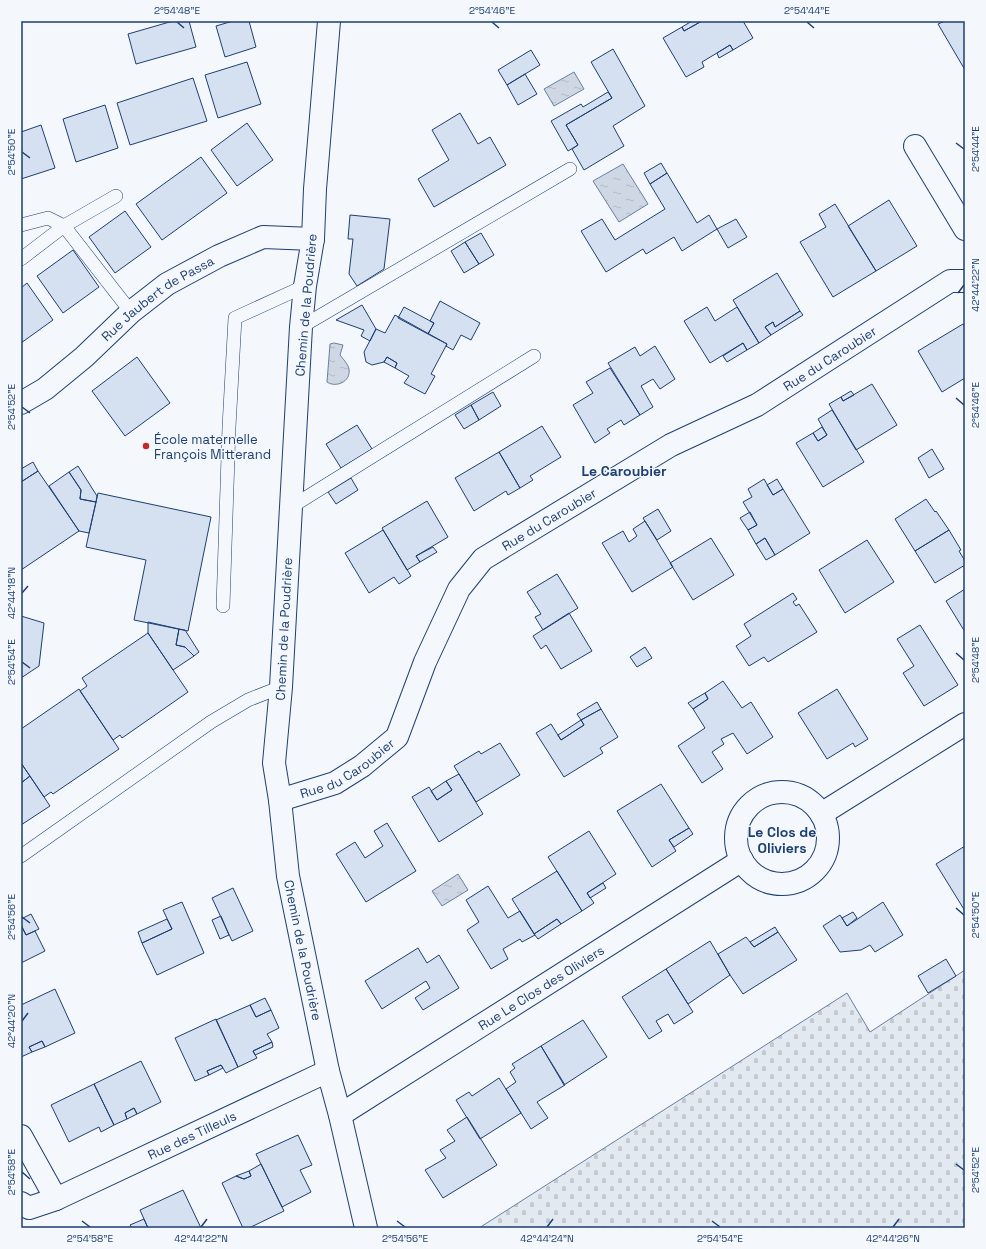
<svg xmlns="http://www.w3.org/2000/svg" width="986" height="1249" font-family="'Space Grotesk',sans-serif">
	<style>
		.cemetery { fill: url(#cemetery-stones); stroke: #687fa3 }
		.water { fill: url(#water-ripples); stroke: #687fa3 }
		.building { fill: #d5e0f0; stroke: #1d3f73 }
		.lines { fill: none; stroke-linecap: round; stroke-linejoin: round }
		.lane-casing { stroke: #1d3f73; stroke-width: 14 }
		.street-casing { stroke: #1d3f73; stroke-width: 24 }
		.lane { stroke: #f4f7fb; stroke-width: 13 }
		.street { stroke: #f4f7fb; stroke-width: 22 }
		.ticks { fill: none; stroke: #1d3f73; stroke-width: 1.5 }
		.poi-dot { fill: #c62828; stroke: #f4f7fb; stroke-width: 1.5 }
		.labels { text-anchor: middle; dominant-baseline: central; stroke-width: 3; stroke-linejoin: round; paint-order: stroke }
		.street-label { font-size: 13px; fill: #1d3f73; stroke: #f4f7fb }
		.poi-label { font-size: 13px; fill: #1d3f73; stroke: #f4f7fb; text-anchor: start }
		.neighbourhood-label { font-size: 14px; font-weight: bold; fill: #1d3f73; stroke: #f4f7fb }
		.neatline { fill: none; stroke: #1d3f73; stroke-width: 1.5 }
		.ticks-label { font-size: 10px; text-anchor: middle; fill: #1d3f73 }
	</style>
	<defs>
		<pattern id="cemetery-stones" width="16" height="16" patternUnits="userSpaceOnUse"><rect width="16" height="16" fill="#e3e9f0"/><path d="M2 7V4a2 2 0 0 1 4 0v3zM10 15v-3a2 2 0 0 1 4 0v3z" fill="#c2c9d1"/></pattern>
		<pattern id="water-ripples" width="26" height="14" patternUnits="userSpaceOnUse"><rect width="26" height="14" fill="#cfd7e4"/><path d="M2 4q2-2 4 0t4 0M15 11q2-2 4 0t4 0" fill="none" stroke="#b1bac7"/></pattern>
	</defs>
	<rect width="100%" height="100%" fill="#f4f7fb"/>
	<path class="cemetery" d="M965,970V1228H479L847,993L870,1032Z"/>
	<path class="water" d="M574,72L584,89L554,106L544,89Z
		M623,164L648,204L619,222L593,181Z
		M334,343L343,345L340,355C343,359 348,364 349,369C351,382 336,388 327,382L330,344Z
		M458,874L468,890L442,906L432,891Z"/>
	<path class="building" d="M173,21H189L196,47L136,64L128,34Z
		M233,21H249L256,47L225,57L216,26Z
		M692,21H702L684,31L682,27Z
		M702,21H743L753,38L733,50L730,45L717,53L702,62L704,67L686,77L663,38L682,27L684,31Z
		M945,21H965V70L938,24Z
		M730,45L733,50L719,58L717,53Z
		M613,49L645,106L613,126L624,146L584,170L572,149L578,145L566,125L612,98L591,62Z
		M531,50L540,65L507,85L498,70Z
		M247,62L261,104L218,118L205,75Z
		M525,74L537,94L518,105L507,85Z
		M193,78L207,121L130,145L117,103Z
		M608,92L612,98L566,125L578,145L568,151L551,121L581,104L583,107Z
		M105,105L118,148L76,162L63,119Z
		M460,113L478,144L490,137L506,165L434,207L418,179L449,160L432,130Z
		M247,123L273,160L237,186L211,150Z
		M41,125L55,168L21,179V132Z
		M201,157L227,193L162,240L136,204Z
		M661,163L667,173L650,184L644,173Z
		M667,173L697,223L709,215L717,229L682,251L674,237L646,254L643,249L606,272L581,231L602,219L615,240L665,209L650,184Z
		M889,200L917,246L876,271L848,226Z
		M835,204L876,271L833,297L800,242L826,227L819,214Z
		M125,211L151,247L115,273L89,237Z
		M350,215L390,219L384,269L357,286L349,274L353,239H348Z
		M736,219L747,237L728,248L717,229Z
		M481,233L494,255L479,264L465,242Z
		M465,242L479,264L464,273L451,251Z
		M73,250L99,287L63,313L37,276Z
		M777,273L800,311L775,327L773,322L765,327L771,335L759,343L733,300Z
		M27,283L53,320L21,343V288Z
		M440,301L480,323L471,340L461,335L453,350L446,346L447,344L428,334L434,323L430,321Z
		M362,305L376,329L370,341L361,336L364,330L336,320Z
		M404,307L434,323L428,334L398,318Z
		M707,307L715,321L737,307L759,343L747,350L743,343L710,363L684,321Z
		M800,311L803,315L771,335L765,327L773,322L775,327Z
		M395,315L447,344L431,374L435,376L425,394L404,383L409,376L395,368L397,363L387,357L384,362L372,365L366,362L364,352L376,329L385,333Z
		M963,324L965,327V378L942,392L918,351Z
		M743,343L747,350L727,362L723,356Z
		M655,346L675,379L660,389L653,379L641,386L653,407L640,415L608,363L635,347L640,356Z
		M137,357L170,403L125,436L92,391Z
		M387,357L397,363L395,368L384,362Z
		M610,368L640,415L624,425L621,420L607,429L610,433L595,443L573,405L593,393L586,382Z
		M872,384L897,425L856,450L829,404L841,397L843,401Z
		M851,391L854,395L843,401L841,397Z
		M493,392L501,406L479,420L471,405Z
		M471,405L479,420L464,429L455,415Z
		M832,410L864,462L823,487L796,443L813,433L818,441L827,435L818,419Z
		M357,425L372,449L341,468L326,444Z
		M542,426L561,457L530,476L533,480L520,488L499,452Z
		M822,427L827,435L818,441L813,433Z
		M932,449L944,469L929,478L918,458Z
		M499,452L520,488L508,495L506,491L474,511L455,478Z
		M33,462L38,471L21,482V469Z
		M78,466L97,496L96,502L80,499L81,490L69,472Z
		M38,471L79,531L21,570V482Z
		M69,472L81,490L80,499L96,502L89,533L79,531L49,486Z
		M351,478L358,490L336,504L328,492Z
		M764,479L773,495L783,489L810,533L775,555L765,538L756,544L748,530L757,525L743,502L752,497L748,489Z
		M777,479L783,489L773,495L767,485Z
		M98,493L211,517L188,631L134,620L146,560L86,547Z
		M926,499L935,512L936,511L949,530L915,551L895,519Z
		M427,501L448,537L416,556L420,562L407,570L382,528Z
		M658,509L671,531L657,540L643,518Z
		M750,512L757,525L748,530L740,518Z
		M645,521L673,567L632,592L602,543L623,531L629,542L637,536L633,529Z
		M383,530L411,576L399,584L394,577L369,593L345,553Z
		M949,530L961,550L959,551L965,561V565L935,583L915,551Z
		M711,538L734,575L693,600L670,563Z
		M765,538L775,555L766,560L756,544Z
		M867,540L894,582L845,613L819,570Z
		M433,547L437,552L420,562L416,556Z
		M557,574L578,608L543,630L535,617L541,614L527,592Z
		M965,589V632L946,601Z
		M793,593L797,599L793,602L796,606L799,604L817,632L768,662L764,657L749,666L736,646L751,636L744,624Z
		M569,613L592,651L561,669L546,645L541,649L533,636Z
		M21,616L44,623L39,666L21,678Z
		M148,622L179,629L176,645L185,647L194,656L173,670L148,633Z
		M920,625L958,685L924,706L903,673L914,666L897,639Z
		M179,629L185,630L199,652L194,656L185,647L176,645Z
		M148,633L188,692L122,738L120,735L113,740L80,691L87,686L82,678Z
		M645,647L652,658L637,667L630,657Z
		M723,681L742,708L751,702L773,737L747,754L733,733L721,739L724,744L712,752L723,769L702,783L678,746L705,728L693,709L708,699L705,693Z
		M79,689L119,749L53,794L51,792L44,797L21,763V729Z
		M837,689L868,739L855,747L853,743L827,759L798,713Z
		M705,693L708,699L693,709L688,703Z
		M597,702L601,709L581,720L577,714Z
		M601,709L618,737L600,748L603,753L564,777L536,733L551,724L561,740L584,725L581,720Z
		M581,720L584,725L561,740L558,735Z
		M500,743L520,775L476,802L454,766L479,751L481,754Z
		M21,763L30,776L21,783Z
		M459,774L483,814L439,842L412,797L429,787L437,800L452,790L446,781Z
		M30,776L50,806L21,825V783Z
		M446,781L452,790L437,800L431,791Z
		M661,784L689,828L669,840L676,851L652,867L617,811Z
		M387,823L416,871L366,902L336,854L355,842L365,858L383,846L374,831Z
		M689,828L693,834L674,847L669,840Z
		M589,831L616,874L587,893L594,903L582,911L548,857Z
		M965,846V911L936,864Z
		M557,871L582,911L561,924L557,919L534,934L512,899Z
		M603,883L606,888L590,898L587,893Z
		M488,886L508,918L520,911L535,935L522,942L520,939L503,949L508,959L491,969L467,930L479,922L466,900Z
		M233,888L253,931L232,941L212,898Z
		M182,902L204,953L157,975L142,943L172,929L163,910Z
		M883,902L903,935L875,952L870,945L861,950L840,952L823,926L840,915L847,926Z
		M853,912L857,918L847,926L842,918Z
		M31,914L39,929L26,935L21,925V919Z
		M221,916L229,935L220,939L212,920Z
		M167,919L172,929L142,943L138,932Z
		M557,919L561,924L538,939L534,934Z
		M21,925L26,935L35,931L45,951L21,963Z
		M775,927L778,932L754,947L750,942Z
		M778,932L797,960L743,994L730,975L718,954L746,937L754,947Z
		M710,941L730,975L688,1004L666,969Z
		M418,948L427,963L439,955L459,988L423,1010L415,998L430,988L426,981L382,1009L365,981Z
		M946,959L956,976L928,993L918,976Z
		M666,969L693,1012L674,1024L668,1014L656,1021L662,1031L649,1039L622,997Z
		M55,989L75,1033L45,1047L42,1041L29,1047L32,1052L21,1057V1005Z
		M265,998L271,1010L256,1017L250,1005Z
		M250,1005L256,1017L271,1010L279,1028L267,1034L272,1042L253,1051L257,1058L238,1067L216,1020Z
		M216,1019L238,1067L226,1073L221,1065L207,1071L209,1075L195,1081L175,1038Z
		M583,1020L607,1057L564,1085L541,1046Z
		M42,1041L45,1047L32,1052L29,1047Z
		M272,1042L273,1047L255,1055L253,1051Z
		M541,1046L565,1085L537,1102L548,1118L531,1129L506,1089L516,1082L510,1072L515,1068L512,1064Z
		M141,1061L161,1102L137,1114L134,1108L125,1113L127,1119L114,1125L94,1084Z
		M221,1065L223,1068L209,1075L207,1071Z
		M499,1078L521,1113L480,1139L456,1100L469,1092L472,1096Z
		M94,1084L114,1125L101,1132L99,1127L69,1142L51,1105Z
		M134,1108L137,1114L127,1119L125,1113Z
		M467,1117L497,1165L443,1198L425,1170L446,1158L440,1150L455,1141L447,1130Z
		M298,1135L312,1165L300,1170L311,1192L282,1207L256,1154Z
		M261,1164L284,1211L249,1228H243L222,1183L236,1176L244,1179L251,1176L249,1171Z
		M249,1171L251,1176L244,1179L236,1176Z
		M183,1190L201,1228H148L140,1210Z
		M144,1219L148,1228H132L130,1225Z"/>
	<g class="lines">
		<defs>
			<path id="lane" d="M116,196L64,226L131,312
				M21,225L48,218L64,226L21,259
				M301,327L570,169
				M291,507L534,356
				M223,606L229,427L235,318L305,286
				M21,856L211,722L248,700L281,687"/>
			<g id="street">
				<path id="s1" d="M329,21L315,189L313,239L305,286L301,327L281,687L274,763L280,800L288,876L328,1071L340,1115L366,1228"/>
				<path d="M915,146L965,229"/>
				<path id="s2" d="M21,403L45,389L84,357L131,312L167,284L219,256L263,237L313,239"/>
				<circle cx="782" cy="838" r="46"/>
				<path id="s3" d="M280,800L335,783L362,766L397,737L425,662L459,589L483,559L671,445L757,405L950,281H965"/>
				<path d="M821,814L965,724"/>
				<path id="s4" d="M340,1115L742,860"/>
				<path d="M21,1136L56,1199"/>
				<path id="s5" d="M21,1203L29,1208L56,1199L328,1071"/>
			</g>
		</defs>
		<use href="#lane" class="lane-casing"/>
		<use href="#street" class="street-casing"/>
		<use href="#lane" class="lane"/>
		<use href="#street" class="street"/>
	</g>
	<path class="ticks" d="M177,22L184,28M492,22L499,28M807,22L814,28M956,143L964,149M22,152L30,158M958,293L964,285M956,398L964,405M22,407L30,413M22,593L28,586M956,653L964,660M22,662L30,668M956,908L964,915M22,917L30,923M22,1021L28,1013M956,1164L964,1170M22,1172L30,1179M82,1221L90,1227M397,1221L405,1227M712,1221L720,1227M201,1227L207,1219M547,1227L553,1219M893,1227L899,1219"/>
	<circle class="poi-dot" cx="146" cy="446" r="4"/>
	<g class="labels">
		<g class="street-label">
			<text stroke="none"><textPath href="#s2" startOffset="173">Rue Jaubert de Passa</textPath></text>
			<text transform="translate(306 305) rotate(-85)">Chemin de la Poudrière</text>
			<text stroke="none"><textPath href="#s3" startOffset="735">Rue du Caroubier</textPath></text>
			<text stroke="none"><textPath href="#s3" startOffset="411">Rue du Caroubier</textPath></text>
			<text transform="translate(284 629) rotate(-87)">Chemin de la Poudrière</text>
			<text stroke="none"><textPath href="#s3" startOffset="75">Rue du Caroubier</textPath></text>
			<text stroke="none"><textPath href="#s1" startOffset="934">Chemin de la Poudrière</textPath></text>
			<text stroke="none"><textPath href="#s4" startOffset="238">Rue Le Clos des Oliviers</textPath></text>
			<text stroke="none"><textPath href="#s5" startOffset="188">Rue des Tilleuls</textPath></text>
		</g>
		<g class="poi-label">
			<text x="154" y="439">École maternelle<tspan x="154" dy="15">François Mitterand</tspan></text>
		</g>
		<g class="neighbourhood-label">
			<text x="624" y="471">Le Caroubier</text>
			<text x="782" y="832">Le Clos de<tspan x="782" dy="16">Oliviers</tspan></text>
		</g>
	</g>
	<rect width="986" height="1249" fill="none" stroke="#f4f7fb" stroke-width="44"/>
	<rect x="22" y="22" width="942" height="1205" class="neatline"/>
	<g class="ticks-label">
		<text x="177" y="14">2°54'48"E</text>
		<text x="492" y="14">2°54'46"E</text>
		<text x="807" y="14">2°54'44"E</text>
		<text transform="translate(975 149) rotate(-90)" y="4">2°54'44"E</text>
		<text transform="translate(11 152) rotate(-90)" y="4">2°54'50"E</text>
		<text transform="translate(975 285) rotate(-90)" y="4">42°44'22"N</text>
		<text transform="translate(975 405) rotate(-90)" y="4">2°54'46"E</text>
		<text transform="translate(11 407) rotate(-90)" y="4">2°54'52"E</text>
		<text transform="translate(11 593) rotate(-90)" y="4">42°44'18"N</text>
		<text transform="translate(975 660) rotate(-90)" y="4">2°54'48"E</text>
		<text transform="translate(11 662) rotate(-90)" y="4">2°54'54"E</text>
		<text transform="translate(975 915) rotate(-90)" y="4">2°54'50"E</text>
		<text transform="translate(11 917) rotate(-90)" y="4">2°54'56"E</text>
		<text transform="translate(11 1021) rotate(-90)" y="4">42°44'20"N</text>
		<text transform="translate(975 1170) rotate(-90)" y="4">2°54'52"E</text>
		<text transform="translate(11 1172) rotate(-90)" y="4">2°54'58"E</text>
		<text x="90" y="1242">2°54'58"E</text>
		<text x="201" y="1242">42°44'22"N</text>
		<text x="405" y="1242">2°54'56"E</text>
		<text x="547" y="1242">42°44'24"N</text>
		<text x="720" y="1242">2°54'54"E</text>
		<text x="893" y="1242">42°44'26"N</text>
	</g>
</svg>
